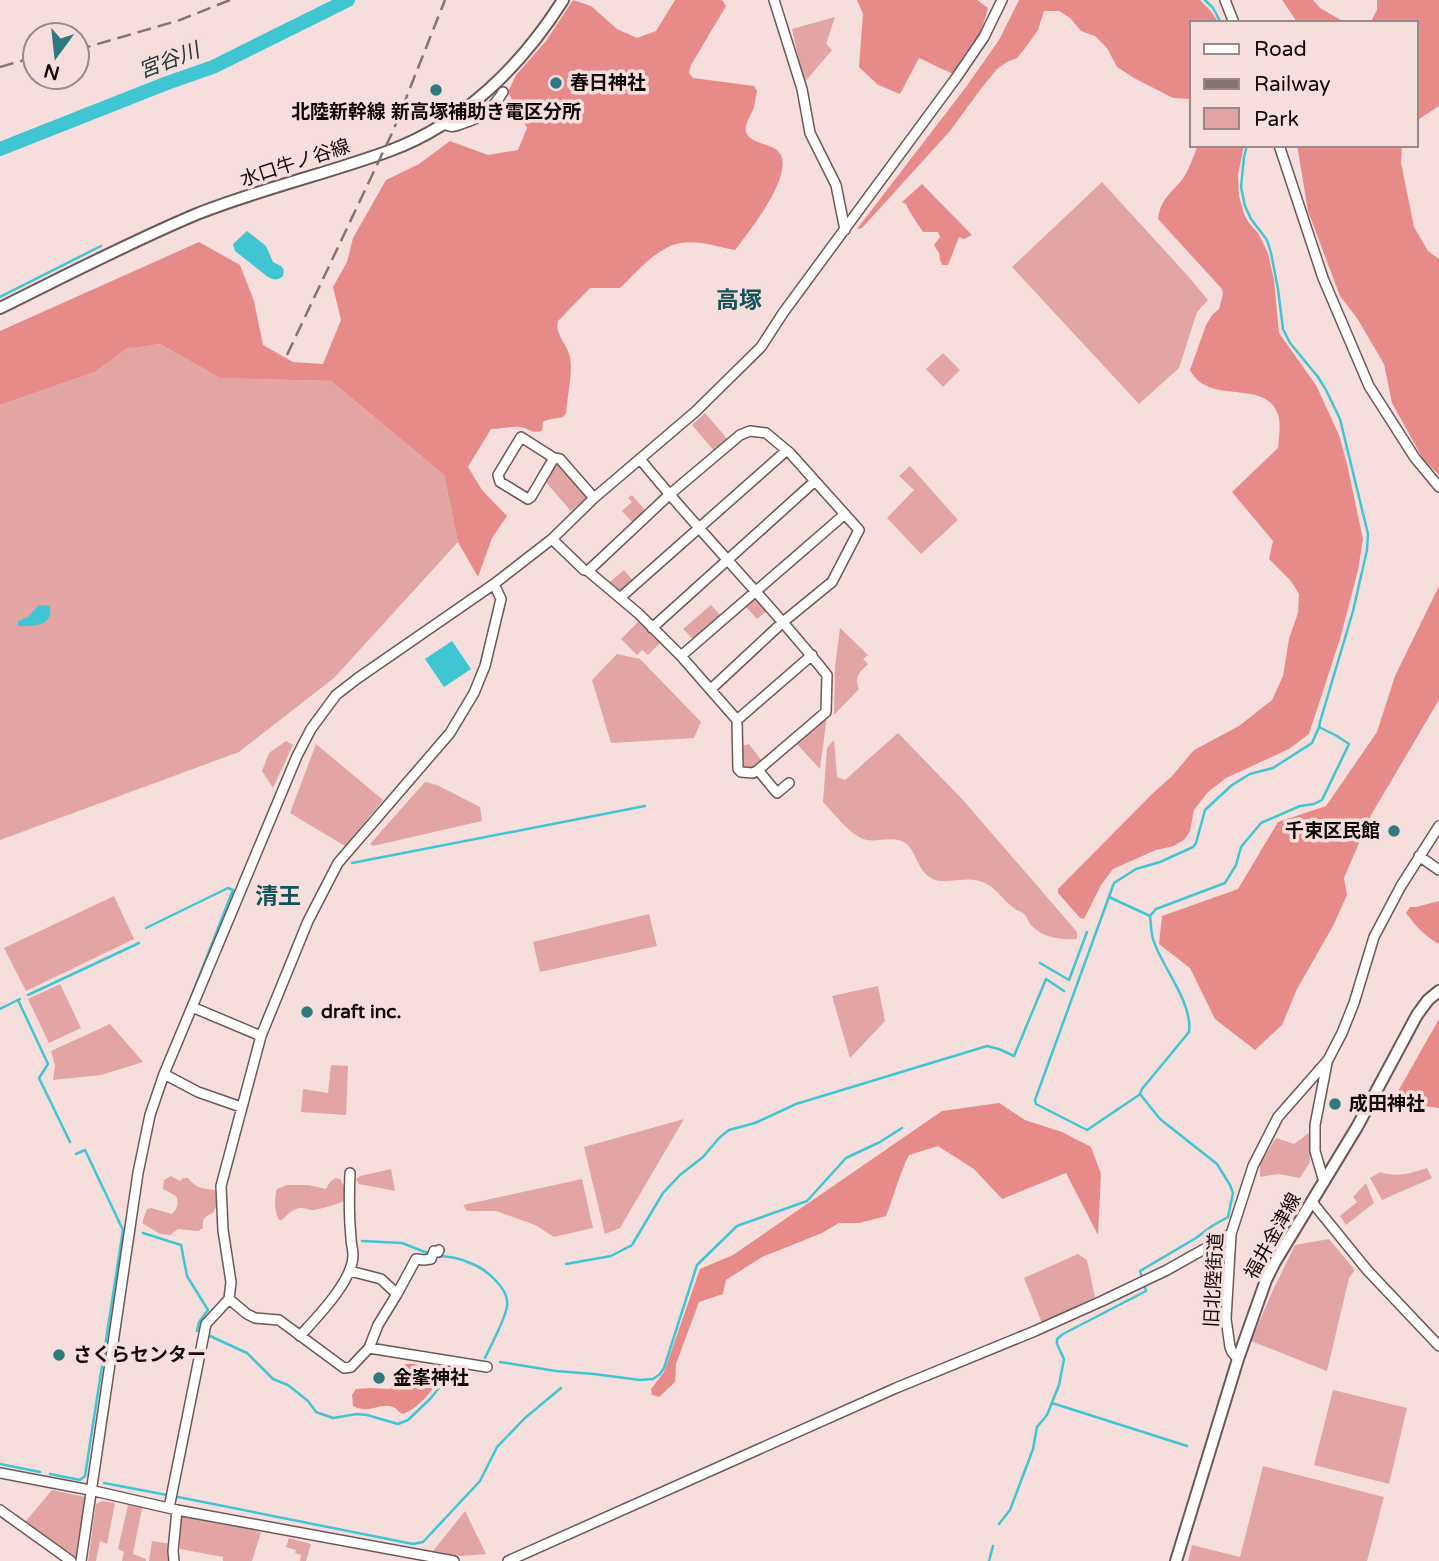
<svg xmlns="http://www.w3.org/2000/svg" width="1439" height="1561" font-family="'Varela Round','Noto Sans JP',sans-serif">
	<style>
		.green { fill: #e2a5a3 }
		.forest { fill: #e78b8a }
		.water { fill: #40c5d2 }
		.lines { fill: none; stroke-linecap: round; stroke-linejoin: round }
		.stream { stroke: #40c5d2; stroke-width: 2.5 }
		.river { stroke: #40c5d2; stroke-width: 14 }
		.minor-casing { stroke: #6c5857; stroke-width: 12 }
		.major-casing { stroke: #6c5857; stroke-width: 14 }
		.minor { stroke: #fff; stroke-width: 9 }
		.major { stroke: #fff; stroke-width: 10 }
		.rail { stroke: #847473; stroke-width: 2.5; stroke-dasharray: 14 7; stroke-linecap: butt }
		.poi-dot { fill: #307980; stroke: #f6dedd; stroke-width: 2.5 }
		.labels { text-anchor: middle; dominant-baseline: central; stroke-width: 7; stroke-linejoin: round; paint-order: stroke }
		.poi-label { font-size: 19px; font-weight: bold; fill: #110a09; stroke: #f6dedd; text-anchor: start }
		.street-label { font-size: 19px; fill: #110a09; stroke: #f6dedd }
		.water-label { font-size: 21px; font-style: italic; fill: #203739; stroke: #f6dedd }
		.quarter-label { font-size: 23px; font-weight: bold; fill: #155257; stroke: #f6dedd }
	</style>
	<rect width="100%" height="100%" fill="#f6dedd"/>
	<path class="green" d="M835,17L826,44L832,50L804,83L792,29Z
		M1102,182L1187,275L1208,300L1197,312L1179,368L1139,404L1012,267Z
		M160,344L220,378L331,381L444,475L458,542L334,678L239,752L0,840V405L95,372L126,349Z
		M943,353L960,370L943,387L926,369Z
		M705,413L730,442L716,453L692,425Z
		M553,464H560L587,494L586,498L571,511L544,480Z
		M910,466L958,520L921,554L887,518L914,490L899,476Z
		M632,495L646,511L633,523L622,511L632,502L628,498Z
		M624,570L634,582L623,591L617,590L610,582Z
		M753,599H756L767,611L757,619L745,606Z
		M711,605L722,617L695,641L683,629Z
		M640,620L661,642L648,655L642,650L637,655L621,639Z
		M840,628L868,655L863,659L868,664C859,672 854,678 859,689L834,715L835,666Z
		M617,654L640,659L701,722L694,738L611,743L592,680Z
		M827,716L820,769L796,743Z
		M898,733L963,800L1077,932V939C1062,940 1043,938 1032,926C1028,922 1027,916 1023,913C1020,911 1016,910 1014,908C1005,902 999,892 990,886C970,872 950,886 933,879C916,871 917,850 904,842C892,836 879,842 867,840C851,837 834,813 823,802L827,748L834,740L837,777L845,780Z
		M286,741L293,745L273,788L262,771L269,753Z
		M316,744L383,800L345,846L290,813Z
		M749,744L761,760L750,769L744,768L741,765L742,746Z
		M425,782L437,785L480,807L482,821L373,846L370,844Z
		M114,896L134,939L26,991L4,948Z
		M649,914L657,946L540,972L533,942Z
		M60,984L81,1028L49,1043L28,999Z
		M878,986L885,1021L850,1058L832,996Z
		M110,1024L143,1062L101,1075L53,1080L55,1066L51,1051Z
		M331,1065L348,1066L346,1115L301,1112L303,1089L328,1093Z
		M684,1119L620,1228L605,1234L584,1147Z
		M1309,1133L1310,1162L1300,1178L1278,1174L1260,1177V1164L1276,1138L1294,1144Z
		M1427,1168L1432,1178L1382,1200L1370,1178L1380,1172C1396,1178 1412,1173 1427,1168Z
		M391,1169L395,1191L359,1184L356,1179L360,1176Z
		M171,1176L180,1181L183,1178H188C195,1188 204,1189 215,1190L217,1205L213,1213C205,1216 202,1219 203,1228L198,1231L178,1229L170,1235L160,1234L142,1223L147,1209L151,1208L172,1214C178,1208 179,1203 176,1196L163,1189L164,1180Z
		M335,1178L340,1179L346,1190L344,1201C338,1204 321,1209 314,1210C310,1211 307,1208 302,1208C294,1208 288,1214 282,1220H279C274,1210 274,1200 277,1189L287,1185H308L326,1189L330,1182Z
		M582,1179L593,1228L554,1237L535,1225L496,1211H467L463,1205Z
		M1366,1183L1374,1203L1346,1225L1340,1216L1357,1202L1353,1197Z
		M1329,1239L1355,1270L1349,1278L1327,1371L1251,1341L1273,1290L1295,1245Z
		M1078,1254L1087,1260L1095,1297L1042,1323L1024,1278Z
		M1333,1390L1407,1408L1389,1484L1314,1465Z
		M1263,1466L1384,1497L1367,1561H1188L1192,1545L1240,1557Z
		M52,1490L85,1497L76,1558L25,1522Z
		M102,1501L115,1503L107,1544L100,1541L96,1561H88L96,1504Z
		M128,1505L142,1508L133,1554L146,1559V1561H122L124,1552L118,1549Z
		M465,1511L486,1554L461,1556L433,1551Z
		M180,1516L261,1532L252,1561H223V1557L180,1549Z
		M289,1538L311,1544L306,1561H300L301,1555L295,1553L296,1550L286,1547Z
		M152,1541L171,1544V1561H149Z"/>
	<path class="forest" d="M573,0L591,6L617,29L637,38L656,31L675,0H722L726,6L691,65L689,73L693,78L754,86L757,91C756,96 755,101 754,107C752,114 744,124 746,132C750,144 770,143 778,151C798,171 748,233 735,250C718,247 698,240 681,243C657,247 637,272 620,288H590L558,321C555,333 564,341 568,351C575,365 567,397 566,413L563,417L547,420L543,422L542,431C530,434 530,428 520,427C514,426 498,429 491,429L468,467L482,490L507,516L492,538L478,577L458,542L444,475L331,381L220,378L160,344L126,349L95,372L0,405V331L199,242L240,265L254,301L263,345L293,362L323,364L341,320L333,287L347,262L353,238L386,180L419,164L450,141L488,155L518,150L527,128L508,92L516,75L546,41Z
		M857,0H977L988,8L981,32L953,74L919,58L900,94L878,85L859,67L863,14Z
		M1019,0H1200L1209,9L1219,23H1192V99L1173,98L1134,78L1117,67L1107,48L1095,36L1081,31L1070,18L1059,11H1044L1038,30L1026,47L1017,58L1007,62L997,69L980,90L950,131L862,228L857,229L966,87L999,40Z
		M1282,0H1313L1320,8L1346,23H1295V19Z
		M1377,0H1439V106L1416,121V23H1370L1377,10Z
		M1198,145H1244L1238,175L1239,196L1244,214L1249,223L1258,233L1268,253L1274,280L1279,333L1316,385L1339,435L1347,464L1363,539L1358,570L1340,639L1309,734L1289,749L1226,778L1208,792L1194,810L1190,831L1185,839L1174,846L1156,850L1113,869L1101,885L1084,919L1080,918L1058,893V889L1152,794L1172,776L1194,750L1239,726L1272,700L1283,676L1289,639L1298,613L1299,594L1291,581L1269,559L1273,541L1232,492L1278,448C1279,437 1282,420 1276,410C1261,380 1208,405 1190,370L1206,325L1212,315L1219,309L1223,294L1222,289L1158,219C1161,199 1169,195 1181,181C1189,171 1193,157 1198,145Z
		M1297,145H1402L1401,163L1414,227L1428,251L1439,259V475L1423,459L1392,403L1384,364L1357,318L1340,296L1308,211Z
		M922,184L972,235L964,239L959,237L948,265H942L940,260L939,253L934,245L940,237L938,232H923C918,224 909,212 906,204L902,202Z
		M1439,586V700L1371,815L1344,878L1347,895L1333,926L1297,989L1282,1025L1255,1050L1215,1019L1190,968L1159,944L1162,916L1238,889L1278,822L1326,806L1377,732L1395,676Z
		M1439,901V944C1424,936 1416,926 1406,913L1410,907H1416Z
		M1439,1019V1108L1392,1102Z
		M999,1103L1025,1120L1062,1132L1091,1147L1101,1174L1098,1235L1066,1173L1002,1199L974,1169L938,1146L909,1155C899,1175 894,1196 886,1216L859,1223H839L822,1233L762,1257L726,1280L723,1294L699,1302L676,1364L675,1382L659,1397L652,1395L651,1389L664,1372L700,1269L733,1255L942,1111Z
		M405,1364H414L436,1369C437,1371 438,1373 438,1375C438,1388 414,1412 402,1414C399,1412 396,1408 393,1407C380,1402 370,1415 353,1406L352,1395L356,1389L370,1388L390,1389C396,1381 399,1372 405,1364Z"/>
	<path class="water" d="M247,231L266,246L273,262L281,266L284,270L283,276C277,281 274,280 268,277L235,251L233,244Z
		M39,605L50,606C54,627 33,626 18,626V621L28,617Z
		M452,641L471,669L444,687L425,659Z"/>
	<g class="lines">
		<path class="stream" d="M1205,0L1213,8L1221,23
			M0,297L101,246
			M352,863L645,806
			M1109,897L1150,916
			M146,928L228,888L233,890L184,1015
			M1040,963L1069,980L1087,932
			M28,995L139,943
			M18,1000L48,1064L39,1078L70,1142
			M0,1009L20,999
			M1139,1095L1087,1130L1036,1104L1035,1100L1114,883L1136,869L1160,862L1193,847L1196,843L1205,810L1232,785L1250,774L1273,768L1312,743L1319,727
			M147,1110L156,1085
			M143,1233L181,1245L187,1276L208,1310L199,1322L197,1331
			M362,1241L402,1243L430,1254
			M437,1256C449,1256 459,1258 470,1263C485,1268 510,1289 507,1306C506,1318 491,1345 485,1358
			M566,1264L611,1256L632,1245L663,1193L680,1175L703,1157L720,1137L729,1130L755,1123L796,1104L987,1046L999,1049L1014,1056L1046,979L1064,991
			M210,1336L247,1353L273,1379L288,1385L308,1401L316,1412L333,1418L357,1414L367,1415L398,1424L408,1420L430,1399L453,1371
			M500,1362L556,1371L594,1374L640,1380L653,1379L660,1374L664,1368L697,1265L737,1226L807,1201L846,1158L880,1142L902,1128
			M1052,1403L1187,1446
			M0,1464L40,1472
			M50,1474L80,1480L85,1476L123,1230L85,1150L76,1154
			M104,1483L167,1495
			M178,1497L413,1544L423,1542L480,1481L497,1447L525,1418L561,1388
			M999,1524L1010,1510L1033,1449L1037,1427L1047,1415L1059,1385L1064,1359L1057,1344V1339L1063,1334L1146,1291L1140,1271L1196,1238L1212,1226L1228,1217L1233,1193L1230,1185L1217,1164L1160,1119L1140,1094L1142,1089L1189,1032C1193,1002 1161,966 1153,939C1151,932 1151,924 1150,916L1156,909L1225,883L1236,865L1241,847L1261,823L1300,806L1314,804L1322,800L1349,744L1337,736L1319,727L1320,722L1353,611L1367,550L1368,534L1340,419L1326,390L1318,377L1290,343L1283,329L1278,289L1271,253L1267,240L1251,219L1245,206L1241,187L1244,157L1247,145
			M989,1561L993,1546"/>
		<path class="river" d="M0,149L167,83L213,67L348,0"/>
		<defs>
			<path id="minor" d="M774,0L802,89L810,133L836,185L845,230
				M1225,0L1234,23
				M443,123C451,129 456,126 464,123C482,118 494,107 503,92
				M1279,145L1323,278L1369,386L1415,458L1439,487
				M554,458L531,497L528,499L500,482L498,475L521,437L554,458L560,459L594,498
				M552,539L584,570L588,571L639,614L681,656L737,720L738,769L741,772L753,773L758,770L826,712L827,675C768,601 700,533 640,459
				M588,571L669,495L740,435L750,431L766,433L790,453L859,530L832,582L783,622L711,689
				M621,597L786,451
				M652,628L815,481
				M681,656L845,514
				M737,720L812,655
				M758,770L777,793L789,783
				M1419,856L1439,870
				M192,1007L261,1036
				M164,1074L198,1092L241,1107
				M1324,1182L1315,1151V1125L1327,1063
				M1312,1202L1368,1271L1439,1346
				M350,1271L381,1279L397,1294L378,1325L369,1348
				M397,1294L416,1259L424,1260L431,1259L434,1251L438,1252L439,1250
				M229,1299L247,1314L255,1318L279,1320L344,1368L351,1367L369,1348L487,1367
				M300,1336C317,1317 353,1281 353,1255C353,1249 351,1244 351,1238C349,1217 349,1195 350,1173
				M1238,1359L1232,1352L1230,1347L1226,1319L1231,1234L1253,1166L1278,1117L1328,1060L1342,1033L1354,1003L1374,937L1401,886L1439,826
				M0,1473L90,1490L177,1510L454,1561
				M169,1508L206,1324L229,1299L231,1282L223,1230L221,1186L261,1036L308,921L338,863L450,733L474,693L485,666L501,599L494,584
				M0,1510L71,1561
				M81,1561L138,1173L150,1115L164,1074L297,756L311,729L336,695L358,678L494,584L552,539L594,498L695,412L761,347L783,313L956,78L984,37L1002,0
				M174,1561L173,1551L177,1510
				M508,1561L896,1388L1035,1331L1102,1301L1167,1270L1231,1234"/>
			<path id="major" d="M0,308C65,276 130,242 197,214C260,189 326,174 389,151C463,124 522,65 563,0
				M1176,1561L1238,1359L1266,1280L1275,1262L1357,1127L1417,1015L1428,1000L1439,991"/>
		</defs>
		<use href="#minor" class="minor-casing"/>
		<use href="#major" class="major-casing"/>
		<use href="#minor" class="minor"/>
		<use href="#major" class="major"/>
		<path class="rail" d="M77,50L180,20L230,0
			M0,67L35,57
			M287,355L393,131L445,0"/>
	</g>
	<g class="poi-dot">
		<circle cx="556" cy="83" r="7"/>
		<circle cx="436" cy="90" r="7"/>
		<circle cx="1394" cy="831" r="7"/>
		<circle cx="307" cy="1012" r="7"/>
		<circle cx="1335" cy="1104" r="7"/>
		<circle cx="59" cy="1355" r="7"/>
		<circle cx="379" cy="1378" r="7"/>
	</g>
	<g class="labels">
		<g class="poi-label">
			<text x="570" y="83">春日神社</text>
			<text x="436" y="112" text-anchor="middle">北陸新幹線 新高塚補助き電区分所</text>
			<text x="1380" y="831" text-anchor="end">千束区民館</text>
			<text x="321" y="1012">draft inc.</text>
			<text x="1349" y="1104">成田神社</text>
			<text x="73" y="1355">さくらセンター</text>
			<text x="393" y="1378">金峯神社</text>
		</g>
		<g class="street-label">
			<text transform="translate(295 163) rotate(-18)">水口牛ノ谷線</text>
			<text transform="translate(1273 1236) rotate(-61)">福井金津線</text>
			<text transform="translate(1214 1280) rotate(-87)">旧北陸街道</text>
		</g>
		<g class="water-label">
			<text transform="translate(169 61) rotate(-21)">宮谷川</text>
		</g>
		<g class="quarter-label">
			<text x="739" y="301">高塚</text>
			<text x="278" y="897">清王</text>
		</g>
	</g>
	<rect x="1190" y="21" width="228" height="126" fill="#f6dedd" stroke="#9a8988" stroke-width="2"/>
	<rect x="1204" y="44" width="35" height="10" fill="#ffffff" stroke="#9a8988" stroke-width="2"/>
	<text x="1254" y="56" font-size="21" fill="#110a09">Road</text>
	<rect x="1204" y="79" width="35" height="10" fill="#847473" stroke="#9a8988" stroke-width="2"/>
	<text x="1254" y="91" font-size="21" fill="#110a09">Railway</text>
	<rect x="1204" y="108" width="35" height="21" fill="#e2a5a3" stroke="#9a8988" stroke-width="2"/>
	<text x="1254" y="126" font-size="21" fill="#110a09">Park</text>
	<g transform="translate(56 56) rotate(195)"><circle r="33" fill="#f6dedd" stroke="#9a8988" stroke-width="2"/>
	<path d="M0-5L12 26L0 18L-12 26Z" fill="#307980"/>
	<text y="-10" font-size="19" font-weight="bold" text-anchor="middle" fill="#110a09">N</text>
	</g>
</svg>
